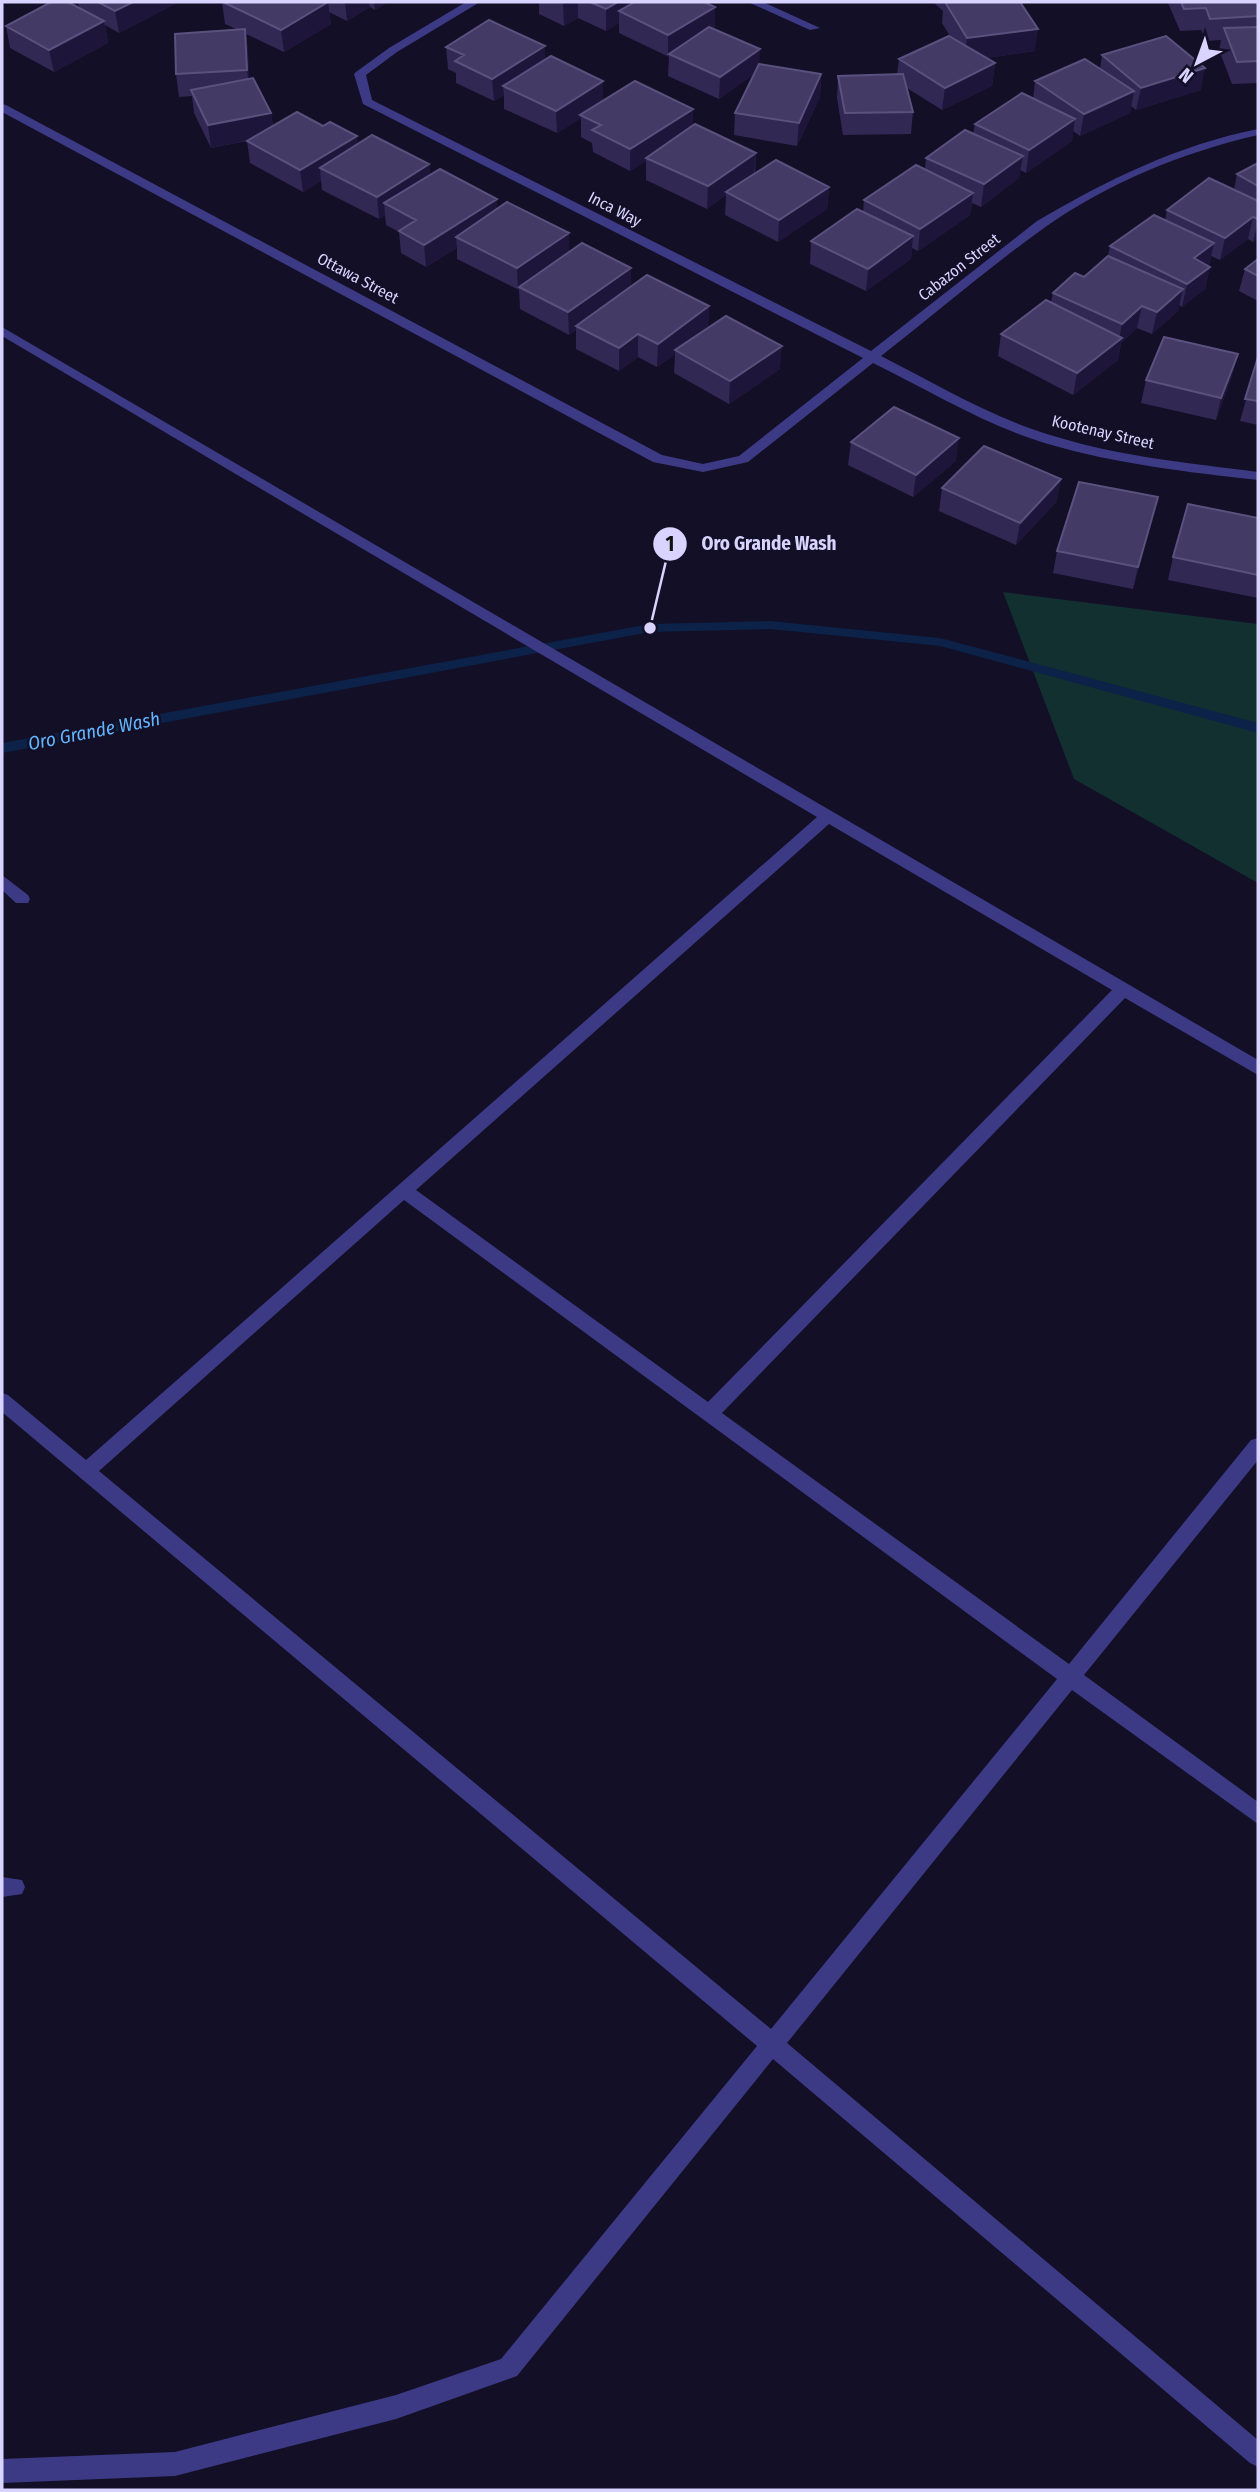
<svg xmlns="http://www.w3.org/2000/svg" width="1260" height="2492" font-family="'Fira Sans Condensed',sans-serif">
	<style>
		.green { fill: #12302f }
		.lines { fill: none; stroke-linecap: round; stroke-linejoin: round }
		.stream { fill: #0c2248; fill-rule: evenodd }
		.lane { fill: #3d3a85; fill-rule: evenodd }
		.street { fill: #3d3a85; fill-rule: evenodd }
		.wall { fill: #312854 }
		.shaded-wall { fill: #1d163a }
		.building { fill: #433a66; stroke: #5a527e; stroke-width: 2 }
		.labels { text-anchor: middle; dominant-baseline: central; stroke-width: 5; stroke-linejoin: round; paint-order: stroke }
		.far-street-label { font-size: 16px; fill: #d9d4ff; stroke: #130f26 }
		.water-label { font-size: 19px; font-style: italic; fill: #62b6ff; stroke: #130f26 }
		.leader { fill: none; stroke: #d9d4ff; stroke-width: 2.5 }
		.callout-dot { fill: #d9d4ff; stroke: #130f26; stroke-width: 2.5 }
		.mark-label { font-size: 21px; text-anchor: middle; font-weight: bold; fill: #111 }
		.callout-label { font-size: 19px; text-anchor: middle; font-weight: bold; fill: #d9d4ff; stroke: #130f26; stroke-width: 5; stroke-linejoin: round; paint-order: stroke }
	</style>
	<rect width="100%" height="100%" fill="#130f26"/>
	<path class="green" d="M1003,592L1258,624V883L1074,779Z"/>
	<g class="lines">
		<path class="stream" d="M770,621L940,638L1258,723V733L940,646L770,629L650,632L2,753V743L650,624Z"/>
		<path class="lane" d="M2,327L1258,1060V1075L1125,998L722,1413L1069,1664L1251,1440L1258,1438V1460L1084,1675L1258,1802V1824L1072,1690L787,2043L1258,2440V2467L1250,2463L773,2059L517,2376L396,2419L175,2476L2,2483V2459L175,2452L396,2395L501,2359L757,2046L2,1412V1393L8,1395L86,1460L817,817L2,336ZM829,824L1112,990L708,1402L416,1190ZM404,1200L1057,1679L771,2029L99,1471Z
			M2,875L28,895L30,899L28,903H16L2,890Z
			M2,1877L22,1880L25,1887L22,1894L2,1897Z"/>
		<path class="street" d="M466,2H480L397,52L366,75L372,100L871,351L1037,221C1107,180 1178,145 1258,129V135C1184,152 1107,183 1044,228C988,268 935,314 881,356C938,385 996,420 1057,437C1123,457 1190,463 1258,472V480C1187,472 1116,464 1048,444C987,426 930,391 873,363L748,462L703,472L653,462L2,112V104L6,105L662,455L703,464L739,456L863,358L363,104L354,74L356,72L389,48Z
			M748,2H763L820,28L810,30Z"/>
	</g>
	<path class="wall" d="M78,2H174L175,4L119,33L105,25L108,43L54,72L10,48L6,26L79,7Z
		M222,2H388L375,10L370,7L347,21L329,12L331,24L284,52L246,34L248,52L249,79L271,113L273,126H323L358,144L429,164L430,175L497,209L569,233V252L631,287L709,306L708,328L780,369L729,404L674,373L675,354L657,367L638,357L619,371L576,349V330L569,335L520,309L519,290L457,259V248L426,267L401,253L399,232L386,225L385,215L379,219L322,190L321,181L303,192L250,163L247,141L211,148L194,113L192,96L179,97L176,74L238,30L225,24Z
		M539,2H704L715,7V29L759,64L821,74L820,97L797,146L734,135L735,113L754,74L719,99L668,76L669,57L619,33V23L606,31L578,18L564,26L539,14Z
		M933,2H1020L1035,51L986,58L995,63L992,86L942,110L907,88L913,112L911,134L843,135L837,98L838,76L897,74L899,59L950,36L942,23L943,11Z
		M1169,2H1258V83L1232,84L1219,50L1221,40L1206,41L1201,30L1180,31L1168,3Z
		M545,46V60L603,81V101L693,109L692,126L756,153L755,174L829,187L827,209L778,242L725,215L726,195L707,209L646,180V161L630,171L593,152L592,143L581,137V118L557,133L504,109V95L494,101L456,83V73L448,69L446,47Z
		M1102,55L1201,90L1136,110L1131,106L1130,113L1080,136L1073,131L1072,141L1026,173L1020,170L1019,178L981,207L972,203L970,215L918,251L912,248L911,259L866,291L810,264L811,241L863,212L864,200L925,169L926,158L973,134L975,124L1033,99L1035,81L1100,69Z
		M1258,163V238L1253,242L1248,239L1220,260L1211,256L1209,266L1210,267L1205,289L1182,307L1179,305L1178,311L1152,334L1137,328L1121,343L1118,360L1073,395L998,356L1001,334L1051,302L1053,293L1084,277L1108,256L1110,246L1165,220L1167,210L1234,190L1237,174Z
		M1258,259V301L1239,291L1245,269Z
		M1238,354L1232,376L1216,420L1141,403L1146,380Z
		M1258,357V425L1240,421Z
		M851,442L956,461L913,497L848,465Z
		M942,488L1057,501L1016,545L939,511Z
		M1158,497L1152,519L1133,589L1053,573L1057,551Z
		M1258,518V598L1168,580L1173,557Z"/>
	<path class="shaded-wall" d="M133,2H174L175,4L119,33L115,11Z
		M328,2L331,24L284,52L281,30Z
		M345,2H369L370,7L347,21Z
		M374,2H388L375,10Z
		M567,2H578V18L564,26L563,4Z
		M618,2H652L619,11V23L606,31V9Z
		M715,7V30L669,54L668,57V35Z
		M104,21L108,43L54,72L49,50Z
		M245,29L248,52L250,92L247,70Z
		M1038,29L1035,51L965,61L967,38Z
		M545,46V68L503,86L504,95L494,101L492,79Z
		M760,49L759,71L719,99L720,77Z
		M995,63L992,86L942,110L945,88Z
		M1205,68L1201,90L1136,110L1141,88Z
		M821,74L820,97L797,146L799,123Z
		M603,81V103L580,115L581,118L557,133L556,111Z
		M1134,91L1130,113L1080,136L1084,114Z
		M693,109L692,131L646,158V161L630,171V149Z
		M271,113L274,135L211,148L208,125Z
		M1075,119L1072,141L1026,173L1029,150Z
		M357,136L360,159L320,168L321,181L303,192L300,170Z
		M756,153L754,175L726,192V195L707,209L708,186Z
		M1023,156L1019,178L981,207L984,184Z
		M429,164L431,186L384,203L385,215L379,219L377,197Z
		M829,187L827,209L778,242L779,220Z
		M973,193L970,215L918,251L920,229Z
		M497,199L498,222L456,237L457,248L426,267L424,245Z
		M1253,217L1248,239L1220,260L1225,238Z
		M1258,222V238L1253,242Z
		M569,233V255L519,287L518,290L517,268Z
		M913,236L911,259L866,291L868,269Z
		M1214,243L1209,266L1194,258Z
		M1210,267L1205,289L1182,307L1187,284Z
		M631,268V290L576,326V330L569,335L568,312Z
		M1183,289L1178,311L1152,334L1157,312Z
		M709,306L708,329L675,350V354L657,367L658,344Z
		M1142,306L1137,328L1121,343L1118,360L1073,395L1077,373L1119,340L1122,324Z
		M638,334V357L619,371V348Z
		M782,346L780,369L729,404L730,381Z
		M1238,354L1232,376L1216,420L1221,398Z
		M959,438L956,461L913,497L916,475Z
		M1061,479L1057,501L1016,545L1020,523Z
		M1158,497L1152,519L1133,589L1138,567Z"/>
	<path class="building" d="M51,2H68L104,21L49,50L6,26Z
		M98,2H133L115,11Z
		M223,2H328L281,30Z
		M590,2H618L606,9Z
		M635,2H704L715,7L668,35L619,11Z
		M945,2H1020L1038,29L967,38Z
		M1181,2H1258V16L1210,19L1206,8L1184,9Z
		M489,20L545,46L492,79L455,61L464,55L446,47Z
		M709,27L760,49L720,77L669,54Z
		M1258,27V61L1237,62L1224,28Z
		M245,29L247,70L176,74L175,34Z
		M949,36L995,63L945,88L899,59Z
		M1166,36L1205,68L1141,88L1102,55Z
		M551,56L603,81L556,111L503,86Z
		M1085,59L1134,91L1084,114L1035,81Z
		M759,64L821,74L799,123L735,113Z
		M903,74L913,112L845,113L838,76Z
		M253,78L271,113L208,125L191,90Z
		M635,81L693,109L630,149L592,130L601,125L580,115Z
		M1022,93L1075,119L1029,150L975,124Z
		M297,112L323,126L330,122L357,136L300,170L247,141Z
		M695,124L756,153L708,186L646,158Z
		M965,130L1023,156L984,184L926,158Z
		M372,135L429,164L377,197L320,168Z
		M776,160L829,187L779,220L726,192Z
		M1258,163V186L1237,174Z
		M916,165L973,193L920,229L864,200Z
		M440,169L497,199L424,245L399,231L416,220L384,203Z
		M1209,178L1258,201V219L1253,217L1225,238L1167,210Z
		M507,202L569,233L517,268L456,237Z
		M857,209L913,236L868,269L811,241Z
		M1154,215L1214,243L1194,258L1210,267L1187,284L1110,246Z
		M582,243L631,268L568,312L519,287Z
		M1108,256L1183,289L1157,312L1142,306L1122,324L1053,293L1075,273L1084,277Z
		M1258,259V276L1245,269Z
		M647,275L709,306L658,344L638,334L619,348L576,326Z
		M1046,300L1122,338L1077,373L1001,334Z
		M726,316L782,346L730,381L675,350Z
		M1164,337L1238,354L1221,398L1146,380Z
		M1258,357V401L1245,399Z
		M894,407L959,438L916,475L851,442Z
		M984,446L1061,479L1020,523L942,488Z
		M1079,482L1158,497L1138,567L1057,551Z
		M1188,504L1258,518V575L1173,557Z"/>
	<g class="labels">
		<g class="far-street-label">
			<text transform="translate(615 209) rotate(27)">Inca Way</text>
			<text transform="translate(959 267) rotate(-38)">Cabazon Street</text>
			<text transform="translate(358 278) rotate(28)">Ottawa Street</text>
			<text transform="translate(1103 432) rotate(13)">Kootenay Street</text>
		</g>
		<g class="water-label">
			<text transform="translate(94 731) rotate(-11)">Oro Grande Wash</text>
		</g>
	</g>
	<path class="leader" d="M650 628L670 544"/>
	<g class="callout-dot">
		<circle cx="650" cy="628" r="7"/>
		<circle cx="670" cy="544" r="18"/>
	</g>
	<g class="mark-label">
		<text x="670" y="551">1</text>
	</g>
	<g class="callout-label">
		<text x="769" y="550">Oro Grande Wash</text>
	</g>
	<rect width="1260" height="2492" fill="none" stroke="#d9d4ff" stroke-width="7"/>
	<g transform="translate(1197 63) rotate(221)" stroke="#130f26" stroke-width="5" paint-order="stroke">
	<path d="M0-5L12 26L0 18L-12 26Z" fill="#d9d4ff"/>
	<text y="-10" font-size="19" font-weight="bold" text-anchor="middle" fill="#d9d4ff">N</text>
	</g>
</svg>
